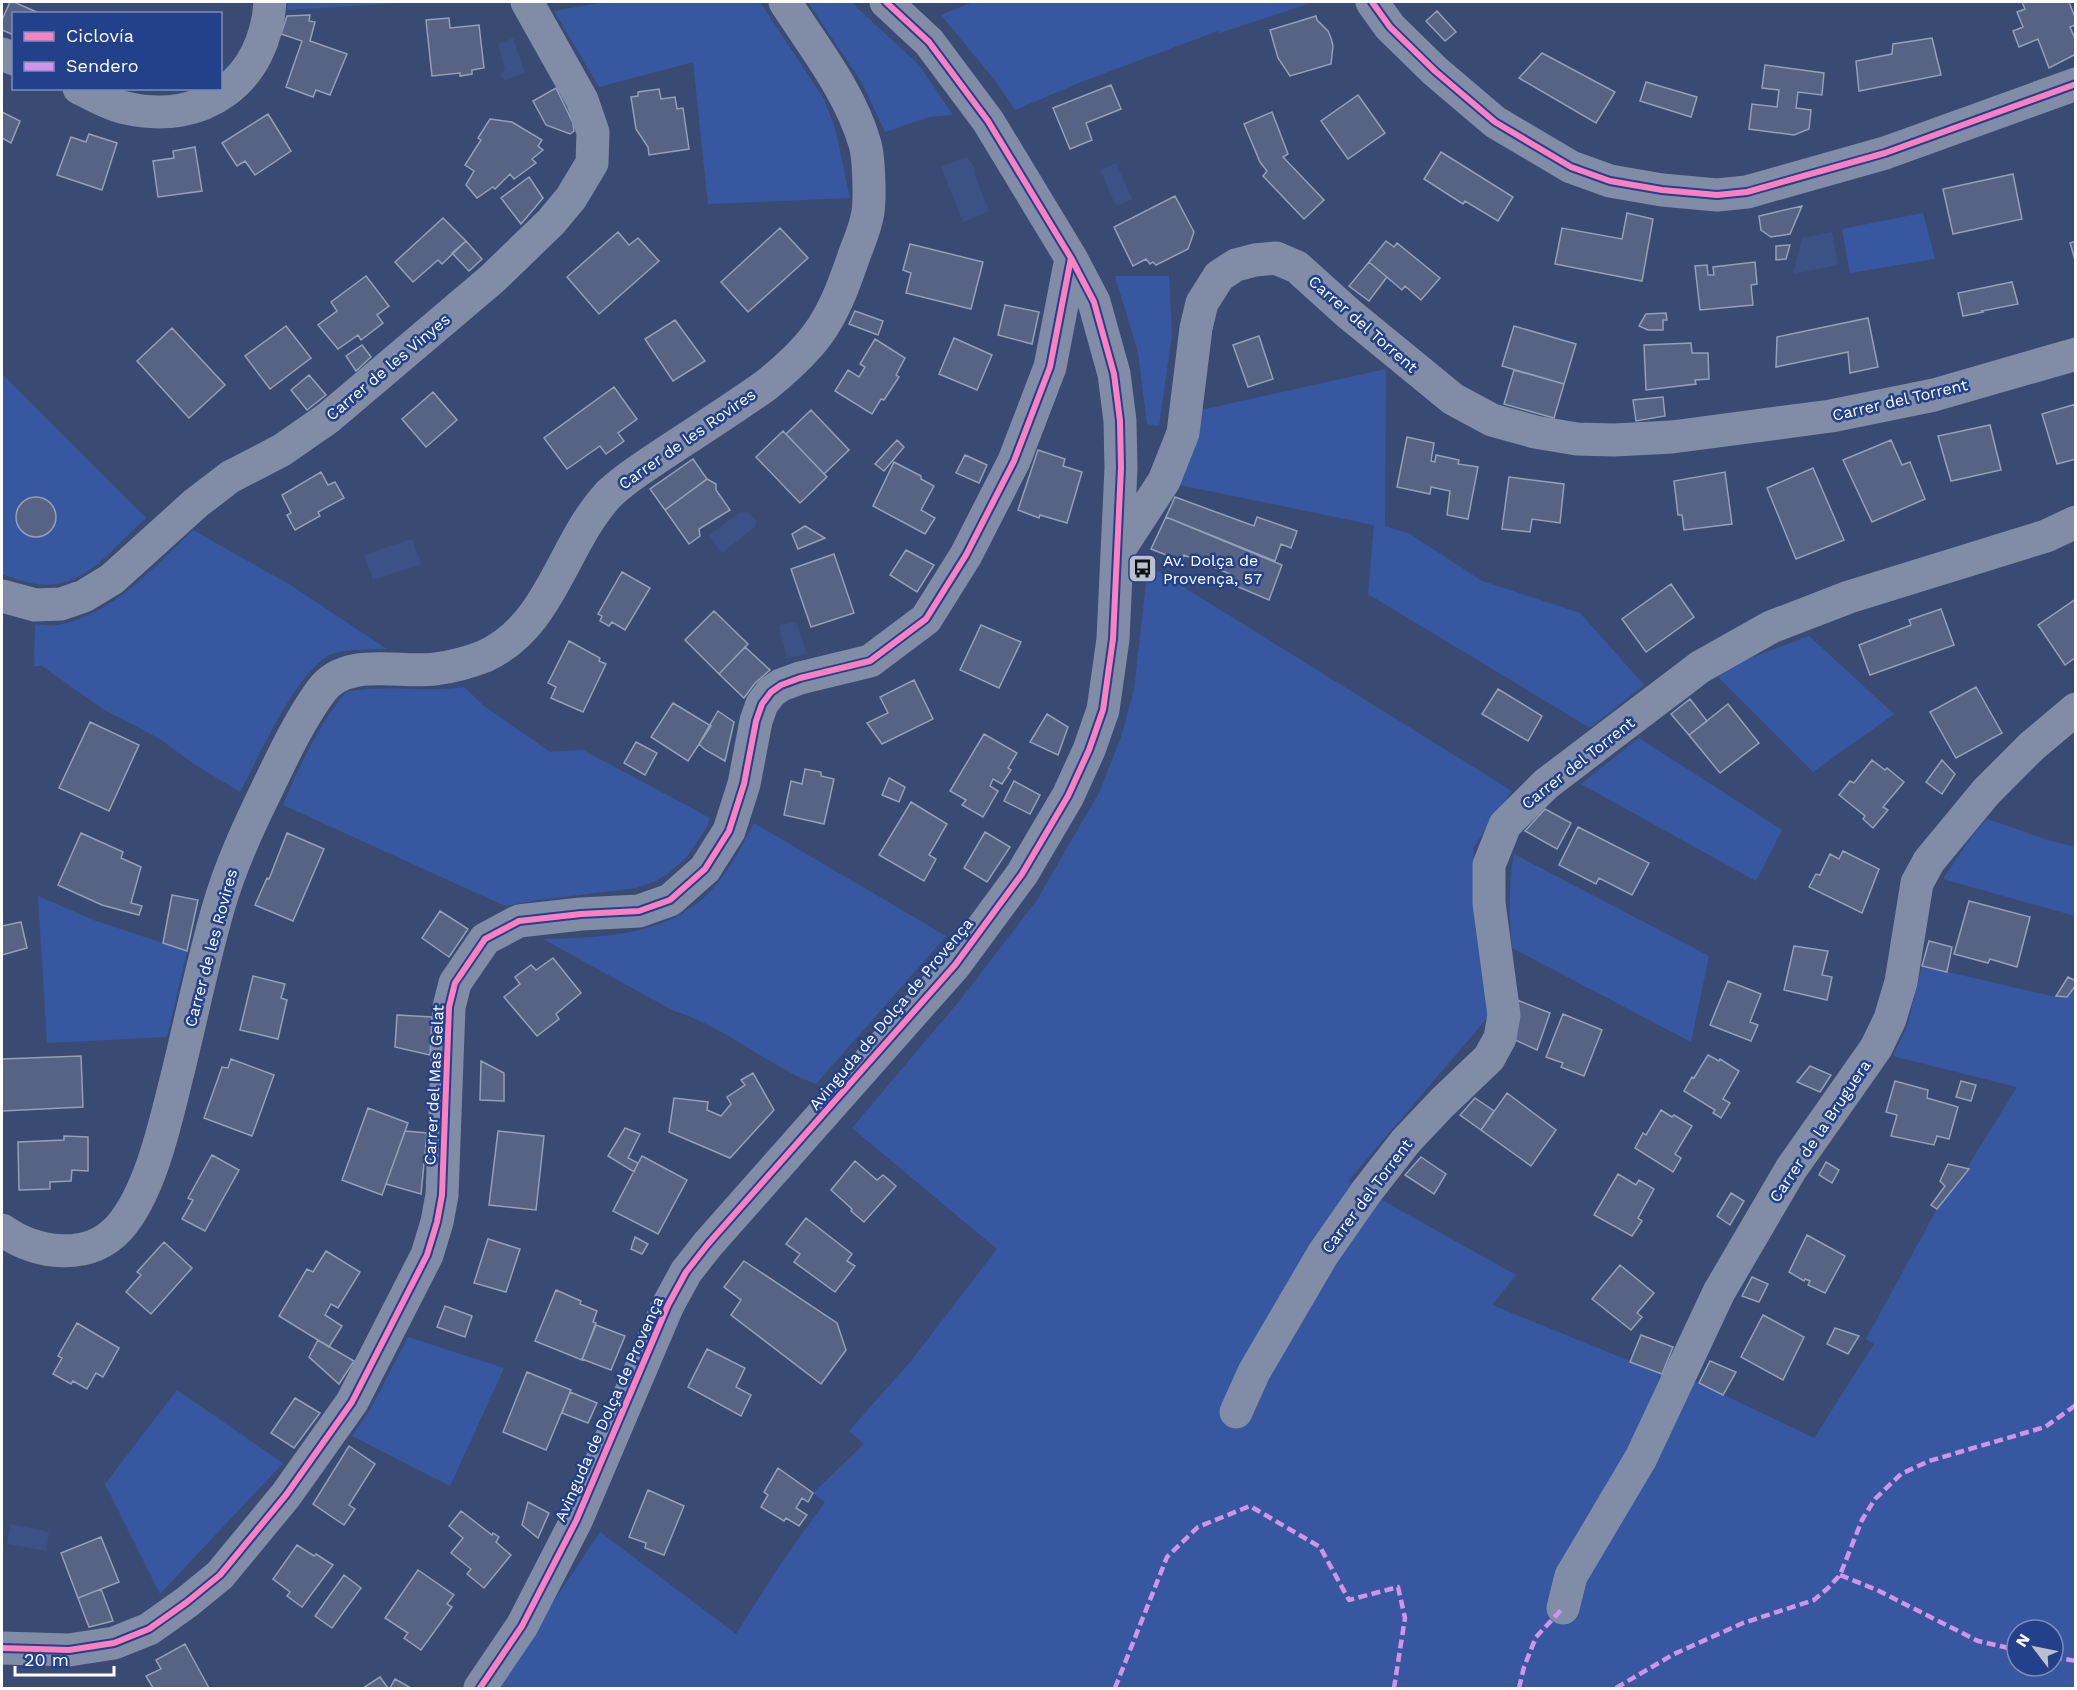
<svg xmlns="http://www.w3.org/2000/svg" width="2077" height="1690" font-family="'Work Sans',sans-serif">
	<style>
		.green { fill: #3758a0; fill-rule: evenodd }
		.water { fill: #3c5185 }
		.building { fill: #566384; stroke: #959fb6; stroke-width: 1.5 }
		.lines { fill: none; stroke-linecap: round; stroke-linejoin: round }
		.minor { stroke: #818ca7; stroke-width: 33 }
		.quiet { stroke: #d193ec; stroke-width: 4.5; stroke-dasharray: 9 4.5; stroke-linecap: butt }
		.cycleway-casing { stroke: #23418a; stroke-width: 10 }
		.cycleway { stroke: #ff80c0; stroke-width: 6 }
		.labels { text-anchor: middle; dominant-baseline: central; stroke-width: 5; stroke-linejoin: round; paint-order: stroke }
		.street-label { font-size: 16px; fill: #fff; stroke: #23418a }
		.poi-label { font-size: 16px; fill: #fff; stroke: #23418a; text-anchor: start }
	</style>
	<rect width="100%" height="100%" fill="#3a4b73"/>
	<path class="green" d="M288,2H422L287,10Z
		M605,2H760L824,99L835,128L850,198L708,204L693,62L599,87L554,11Z
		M808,2H851L919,65L953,115L929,117L885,132L862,83Z
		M973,2H1314L1220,33L1218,31L1086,80L1015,110L997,83L941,15Z
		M1923,213L1935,259L1850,273L1842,229Z
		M1115,276H1169L1172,334L1159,426L1147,424L1138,352Z
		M1386,369L1385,526L1410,534L1482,581L1580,613L1644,685L1590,728L1368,594L1374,525L1180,485L1201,410Z
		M2,374L146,518C97,562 76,605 2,574Z
		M193,530L292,586L387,649C369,650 348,648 332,654C297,668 258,759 240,792L194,764L160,739L103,709L42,666H34L35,624C42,625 51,626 58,625C114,614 154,567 193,530Z
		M1148,565L1512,791L1473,848L1488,1017L1348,1181L1516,1275L1492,1305L1662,1374L1699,1383L1814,1438L1874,1344L1866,1339L1937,1209L1969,1169L1967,1168L2017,1087L1893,1056L1907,1027L1922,966L2060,998L2067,997L2075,985V1688H496L600,1532L736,1634L782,1562L825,1502L813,1493L864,1444L849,1431L911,1361L997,1249L852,1128L961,999L1037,900L1100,791L1121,737L1134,690ZM2017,1630H2053V1666H2017Z
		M1809,636L1894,714L1813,772L1718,677L1740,662Z
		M464,687L484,706L550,752L583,750L710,818L707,827L686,858L670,872L656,881L636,888L538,900L505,906L283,805C300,765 318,726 346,692C383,684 426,693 464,687Z
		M1639,738L1782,830L1756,881L1581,784Z
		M1987,819L2051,841L2075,847V916L1943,879L1972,836Z
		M754,823L946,936L816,1084C766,1065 725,1026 674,1011L543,939C609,937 676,937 721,879C734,862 744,842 754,823Z
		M1514,854L1709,956L1691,1042L1512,948C1509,915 1508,887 1514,854Z
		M38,896L96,921L187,951L167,1037L47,1043Z
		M408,1337L504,1368L450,1486L352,1436L371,1408Z
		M177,1390L283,1463L160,1594L105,1484Z"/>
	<path class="water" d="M513,38L525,73L504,80L500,75L505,69L498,44Z
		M967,157L974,166L975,176L989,211L963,222L941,167Z
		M1116,163L1132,199L1116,206L1100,170Z
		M1832,232L1838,265L1793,274L1802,238Z
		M747,512L756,520L755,527L722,553L709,535L739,513Z
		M412,539L421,564L373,580L364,555Z
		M796,622L807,653L787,659L779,625Z
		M11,1524L49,1532L46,1551L7,1544Z"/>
	<path class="building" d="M10,2H14L41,14H14V35L2,30V20Z
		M2022,2H2069L2076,20L2075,25L2070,27L2076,41V54L2049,68L2038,39L2019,47L2013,31L2023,27L2017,12L2025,9Z
		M1437,11L1456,32L1445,41L1426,21Z
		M310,15L309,21L315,22L310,41L347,54L330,95L316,90L313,97L286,87L302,41L281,34L287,16Z
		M1316,16L1317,20L1328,31L1331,38L1333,46L1331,64L1290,76L1278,58L1270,30Z
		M449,18L450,28L479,25L484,68L472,70V74L460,76V73L432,76L426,20Z
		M1932,38L1941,75L1859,91L1856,61L1892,54L1893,44Z
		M1542,53L1615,92L1596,123L1519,78Z
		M1765,65L1824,73L1822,95L1798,92L1796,108L1811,110L1809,129L1794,135L1749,129L1752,104L1777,107L1779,90L1762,88Z
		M1646,82L1697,97L1691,117L1640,101Z
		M1111,85L1121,109L1086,123L1092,140L1070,149L1053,108Z
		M556,88L573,123L574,131L570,134L546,125L533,101Z
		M659,89L661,99L675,97L677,109L683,108L689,149L649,155L648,147L636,129L631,97L638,96V92Z
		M1358,95L1385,133L1348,159L1321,121Z
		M2,112L20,121L11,143L2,138Z
		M1272,112L1288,154L1283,157L1324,200L1304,219L1263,176L1267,171L1260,162L1244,124Z
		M268,114L291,151L255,175L245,161L237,166L222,143Z
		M490,119L512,122L542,140L538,146L543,150L532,159L536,163L514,179L510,174L495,189L493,187L477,198L466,185L474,171L465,165L481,140L478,138Z
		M89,134L117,143L102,190L57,175L71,137L86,142Z
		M195,147L202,191L158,197L153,161L174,158L173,151Z
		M1441,152L1513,197L1498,221L1465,201L1463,204L1424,179Z
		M2013,174L2022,219L1953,234L1943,189Z
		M529,177L543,198L521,224L501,198Z
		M1175,196L1194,232L1188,249L1156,265L1153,262L1150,264L1146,259L1133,266L1114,227Z
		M1802,206L1790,234L1771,237L1761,230L1759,216Z
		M1627,213L1653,219L1642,281L1555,264L1562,228L1622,239Z
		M443,218L466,241L442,264L438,260L413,282L395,262Z
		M780,228L808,258L748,312L721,282Z
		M618,232L629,245L638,238L659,261L599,314L567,277Z
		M466,241L482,259L469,271L452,253Z
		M1386,241L1394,247L1397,243L1440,278L1421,300L1405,286L1402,290L1369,262Z
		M2076,241V263L2070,243Z
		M910,244L983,262L971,309L906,293L911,273L903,270Z
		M1790,245L1786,259L1776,260V246Z
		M1369,262L1387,277L1369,301L1349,286Z
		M1755,262L1757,284L1751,285L1753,305L1700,310L1695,266L1707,265L1708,275H1714L1713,267Z
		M366,276L389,306L377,315L383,323L361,340L358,335L338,349L318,325L337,311L331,302Z
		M2012,282L2018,304L1982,311L1983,312L1963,316L1958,293Z
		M1005,305L1039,312L1032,344L998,335Z
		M855,311L883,321L878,335L849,324Z
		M1666,313L1667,320H1663V330H1648L1639,326L1646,314Z
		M1868,318L1878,367L1850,373L1848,352L1776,367L1777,337Z
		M675,320L705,361L673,381L645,339Z
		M286,326L311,358L270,389L245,356Z
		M1514,326L1576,344L1564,384L1502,366Z
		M172,328L225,385L189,418L137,361Z
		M1259,336L1273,379L1248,387L1233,345Z
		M954,338L992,355L977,390L939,374Z
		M875,339L905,358L896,375L899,377L884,400L881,399L872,414L835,391L848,370L859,377L865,367L860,364Z
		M1691,343L1692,353H1708L1709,379L1695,380L1696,384L1646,390L1644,345Z
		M362,345L371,357L356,371L346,356Z
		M1514,370L1564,384L1554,418L1504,404Z
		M309,375L326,395L307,410L291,390Z
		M614,387L637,419L618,433L624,441L606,454L600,446L567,469L544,438Z
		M433,392L457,420L426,447L402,419Z
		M1663,397L1665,416L1636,421L1633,400Z
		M2076,404V459L2057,464L2042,414Z
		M811,410L849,450L824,474L786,434Z
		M1990,425L2001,470L1951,481L1938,436Z
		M783,431L827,477L800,503L756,457Z
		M1407,437L1434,443L1431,461L1435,462L1436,455L1459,460L1458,464L1478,467L1468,519L1447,515L1450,491L1431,487L1430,494L1397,487Z
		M897,440L904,447L884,471L875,464Z
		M1891,440L1902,465L1910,462L1925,499L1872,522L1843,460Z
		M1038,450L1065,459L1063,466L1082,472L1067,523L1040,515L1039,518L1018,510Z
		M965,455L987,465L979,483L956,473Z
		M693,459L707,479L665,510L650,489Z
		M894,462L921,476V479L934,486L921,510L935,518L925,534L873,506Z
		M1813,468L1844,540L1796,559L1767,488Z
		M321,472L328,485L335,482L344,498L318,512L320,516L295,530L287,515L291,513L282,495Z
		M1725,472L1732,524L1684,530L1682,515H1678L1674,481Z
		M1509,477L1564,484L1560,523L1532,519L1530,532L1502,529Z
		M707,479L716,484V490L730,510L699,529L700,536L689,544L665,510Z
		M1175,497L1254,526L1257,517L1297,531L1291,548L1281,544L1275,561L1166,517Z
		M16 517a20 20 0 1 1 40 0a20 20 0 1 1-40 0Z
		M1166,517L1282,565L1269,600L1227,582L1230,574L1184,555L1182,561L1151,549Z
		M805,526L825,538L798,549L792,534Z
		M906,550L934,565L917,592L890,575Z
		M834,554L854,613L811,627L791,569Z
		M622,572L650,588L625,630L612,622L609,626L600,621L602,616L598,614Z
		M1671,584L1694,617L1646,652L1622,619Z
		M2076,599V657L2065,665L2038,625Z
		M1941,609L1954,645L1870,675L1859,645L1911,625L1909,620Z
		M714,611L748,644L719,674L685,640Z
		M981,625L1021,642L999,688L960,670Z
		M569,641L600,658L599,661L606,664L583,712L551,698L556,687L548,683Z
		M745,647L770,670L755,683L744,698L719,674Z
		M914,680L933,719L882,744L867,723L888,713L880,697Z
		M1976,687L2002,733L1956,758L1930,712Z
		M1498,689L1542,716L1528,741L1482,714Z
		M1690,699L1707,721L1689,735L1671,714Z
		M673,703L711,726L688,761L651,737Z
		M1728,704L1759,743L1720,773L1689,735Z
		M718,711L734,722L725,761L704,749L699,744Z
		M1047,714L1068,727L1058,755L1030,742Z
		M90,722L139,745L109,811L59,788Z
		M984,734L1017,753L1008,768L1011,770L1002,784L993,779L990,786L998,791L983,817L962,805L966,800L950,791Z
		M636,742L657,753L645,775L624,763Z
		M1872,760L1885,770L1887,768L1904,782L1883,807L1888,810L1873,828L1863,819L1865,816L1839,795L1850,781L1854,783Z
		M1942,760L1955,774L1942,794L1926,782Z
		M805,769L821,772V776L834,779L824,824L784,815L791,781L802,784Z
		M889,778L905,787L899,802L882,795Z
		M1014,781L1040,795L1030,814L1004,801Z
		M911,802L947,824L929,855L936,859L924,881L879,855Z
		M1545,809L1571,823L1557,849L1525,831Z
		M1578,827L1649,863L1632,895L1599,878L1596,884L1559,865Z
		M985,832L1010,847L987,882L964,868Z
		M81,833L123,852L121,858L141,867L131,903L142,906L139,915L102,905L58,885Z
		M287,833L324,849L293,921L255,905L267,878L269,879Z
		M1843,851L1879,869L1862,913L1809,887L1816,874L1820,875L1830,854L1839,859Z
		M172,895L198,900L187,951L163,943Z
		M1969,901L2030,917L2017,967L1990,959L1988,963L1954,954Z
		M440,911L468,929L449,957L422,938Z
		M21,922L27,948L2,955V926Z
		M1929,941L1952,947L1947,972L1922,966Z
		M1794,946L1828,951L1822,975L1832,977L1827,1000L1784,990Z
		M553,958L581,993L556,1014L559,1019L537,1036L504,997L520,984L515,977L531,965L536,970Z
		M253,976L285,984L281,998L287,1000L278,1039L240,1030Z
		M2068,977L2076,981V985L2067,997L2056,996Z
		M1728,981L1761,994L1750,1022L1758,1025L1751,1041L1710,1025Z
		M1517,1000L1550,1013L1537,1050L1513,1039Z
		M1563,1014L1602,1030L1584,1076L1561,1067L1563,1063L1546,1057Z
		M397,1015L432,1017L430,1055L395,1047Z
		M1708,1055L1719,1061L1720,1059L1739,1071L1723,1099L1730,1103L1721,1118L1713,1113L1715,1110L1684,1091L1692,1077L1694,1078Z
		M81,1056L83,1107L2,1111V1059Z
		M231,1059L274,1075L252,1136L204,1118L222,1067L228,1068Z
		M481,1061L504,1073V1101L480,1100Z
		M1810,1066L1831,1075L1820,1092L1797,1082Z
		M753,1073L774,1110L730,1158L669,1132L674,1098L708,1102L707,1110L721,1116L731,1104L727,1097L745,1085L741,1080Z
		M1895,1081L1928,1090L1927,1098L1958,1107L1949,1139L1937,1136L1934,1145L1891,1136L1897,1115L1886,1112Z
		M1961,1081L1976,1085L1971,1101L1956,1097Z
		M1507,1093L1556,1130L1531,1166L1481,1130Z
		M1475,1098L1494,1111L1481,1130L1460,1115Z
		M368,1108L408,1123L382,1195L342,1180Z
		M1661,1110L1672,1117L1674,1115L1692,1126L1675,1154L1681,1158L1673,1172L1635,1148L1643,1133L1646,1135Z
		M625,1128L640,1134L628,1158L638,1163L634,1172L608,1156Z
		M405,1131L427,1133L421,1194L386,1184Z
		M498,1131L544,1136L536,1210L489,1205Z
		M64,1136L88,1137V1171L72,1170L71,1181L50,1182V1189L19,1190L18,1142L64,1140Z
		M212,1155L239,1170L205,1231L182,1219L193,1200L188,1198Z
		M642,1156L687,1180L658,1234L613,1211Z
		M1421,1157L1446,1174L1434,1194L1405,1175Z
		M855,1161L877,1180L883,1175L896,1186L864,1222L851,1211L852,1209L831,1190Z
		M1826,1162L1839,1170L1832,1183L1819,1175Z
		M1948,1164L1969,1169L1937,1209L1931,1205L1945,1186L1940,1181Z
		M1618,1174L1636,1185L1639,1180L1654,1189L1638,1218L1642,1221L1632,1236L1594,1215Z
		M1731,1193L1744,1201L1730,1225L1717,1216Z
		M806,1218L852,1254L847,1261L855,1266L835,1292L794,1262L800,1254L786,1244Z
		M1807,1235L1845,1256L1825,1293L1808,1285L1810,1281L1805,1279L1804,1281L1789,1272Z
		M635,1237L648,1244L642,1254L631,1249Z
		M488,1239L520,1249L506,1292L474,1283Z
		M164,1242L192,1268L151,1314L126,1292L141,1275L137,1272Z
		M326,1251L360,1272L338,1308L331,1304L325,1315L342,1326L329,1347L279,1316L307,1269L313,1272Z
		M744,1261L837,1323L846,1350L821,1384L731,1315L741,1300L724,1287Z
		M1620,1265L1654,1293L1637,1313L1642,1317L1631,1330L1592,1299Z
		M1752,1277L1768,1284L1759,1302L1742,1296Z
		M556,1290L581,1301L580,1304L597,1311L593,1322L596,1323L582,1360L535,1341Z
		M445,1306L472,1316L465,1337L437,1327Z
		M1763,1315L1804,1337L1783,1380L1741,1357Z
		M77,1323L119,1348L103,1377L96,1373L87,1389L73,1381L71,1384L53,1374L62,1358L58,1356Z
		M596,1325L625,1336L611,1370L582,1359Z
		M1835,1328L1859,1336L1848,1354L1827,1344Z
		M1641,1335L1673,1347L1662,1374L1630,1362Z
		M318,1340L354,1361L339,1384L309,1357Z
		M707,1349L745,1368L736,1387L751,1395L741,1416L688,1387Z
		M1710,1361L1736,1372L1723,1395L1699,1383Z
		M527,1372L571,1390L546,1450L503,1432Z
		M570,1392L597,1403L588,1423L562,1413Z
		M295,1398L320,1413L294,1448L271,1433Z
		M349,1446L375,1464L349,1505L355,1509L344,1525L313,1504Z
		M778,1468L813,1493L808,1502L802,1498L796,1508L807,1515L799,1526L786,1518L784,1521L761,1507L768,1495L764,1492Z
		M648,1490L684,1506L664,1555L645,1548L646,1543L629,1537Z
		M528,1502L549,1513L538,1538L522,1525Z
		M461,1511L492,1535L493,1533L499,1537L496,1542L511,1555L484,1588L467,1574L471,1569L451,1553L463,1538L449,1526Z
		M101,1537L119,1582L78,1598L61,1553Z
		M297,1545L314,1556L316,1554L333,1565L302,1607L287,1596L290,1592L273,1579Z
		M418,1570L454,1595L447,1604L452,1607L421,1650L404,1638L408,1633L385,1618Z
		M344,1575L361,1588L332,1628L315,1616Z
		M101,1589L113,1621L89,1627L78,1598Z
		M185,1644L209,1688H153L146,1676L161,1669L156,1660Z
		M380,1677L388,1688H363Z
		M395,1679L411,1688H390Z"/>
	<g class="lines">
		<path class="minor" d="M1372,2L1390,27L1435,71L1495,122L1571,167L1610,181L1662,190L1717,195L1747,192L1885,153L2076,84
			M2,54L14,59
			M79,88C94,95 110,105 126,108C203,126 265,81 270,2
			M1119,550L1164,481L1183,433L1196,328L1202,303L1219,276L1236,265L1255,260L1276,258L1297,267L1348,313L1453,399L1492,420L1535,432L1577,439L1614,440L1672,437L1831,416L1934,395L2076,354
			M2,596L35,605L61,604L84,596L112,579L196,503L230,477L282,450L328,418L492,279L551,222L571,198L592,163L593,132L582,100L527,2
			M2,1230C36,1254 88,1262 119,1228C152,1191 167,1115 179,1068C192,1015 203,961 218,909C230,867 248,828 267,789C283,756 299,721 321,691C346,656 399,674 435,669C452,667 470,662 485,656C552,625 562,544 609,494C623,480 641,469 657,458C693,434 730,411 765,386C780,374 796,360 809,345C832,320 844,285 855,253C860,240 866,226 868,212C870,198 869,157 865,144C850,92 814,47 785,2
			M1236,1412L1254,1372L1323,1254L1367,1191L1406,1141L1442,1103L1489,1058L1500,1038L1504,1015L1489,903V865L1505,825L1546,784L1700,667L1771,627L1849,597L2046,536L2076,522
			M1563,1608L1571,1576L1641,1458L1719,1292L1791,1169L1876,1048L1890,1019L1901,982L1917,883L1929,861L1986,792L2032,746L2076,709
			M2,1648L69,1650L114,1643L149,1629L187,1602L220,1575L286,1495L352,1402L427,1255L437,1222L442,1195L449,1007L455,983L485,939L519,921L581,914L639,911L670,900L705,869L729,831L744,784L756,721L762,704L771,692L781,685L800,678L870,661L926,619L966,555L1014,461L1050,367L1071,258
			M480,1688L522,1626L576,1521L668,1305L686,1272L708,1244L955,965L1022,874L1068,796L1089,750L1103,710L1113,639L1121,468L1120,421L1114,374L1094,302L1071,258L988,121L929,42L886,2"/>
		<path class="quiet" d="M1840,1575L1877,1590L1978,1641L2017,1650
			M2053,1657L2076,1661
			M1115,1688L1167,1557L1198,1527L1250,1506L1320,1547L1349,1600L1398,1587L1405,1618L1394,1688
			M1519,1688L1524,1667L1536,1637L1563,1608
			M1616,1688L1674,1654L1743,1623L1814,1600L1828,1588L1840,1575L1862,1520L1875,1499L1901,1474L1929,1461L2045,1427L2076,1405"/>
		<defs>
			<path id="cycleway" d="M1372,2L1390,27L1435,71L1495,122L1571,167L1610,181L1662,190L1717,195L1747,192L1885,153L2076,84
				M2,1648L69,1650L114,1643L149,1629L187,1602L220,1575L286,1495L352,1402L427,1255L437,1222L442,1195L449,1007L455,983L485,939L519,921L581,914L639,911L670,900L705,869L729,831L744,784L756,721L762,704L771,692L781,685L800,678L870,661L926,619L966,555L1014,461L1050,367L1071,258
				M480,1688L522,1626L576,1521L668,1305L686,1272L708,1244L955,965L1022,874L1068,796L1089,750L1103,710L1113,639L1121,468L1120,421L1114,374L1094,302L1071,258L988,121L929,42L886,2"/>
		</defs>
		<use href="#cycleway" class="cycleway-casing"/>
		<use href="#cycleway" class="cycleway"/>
	</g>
	<defs>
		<symbol id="bus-square" viewBox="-11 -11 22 22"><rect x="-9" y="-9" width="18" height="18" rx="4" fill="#bac0ce" stroke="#23418a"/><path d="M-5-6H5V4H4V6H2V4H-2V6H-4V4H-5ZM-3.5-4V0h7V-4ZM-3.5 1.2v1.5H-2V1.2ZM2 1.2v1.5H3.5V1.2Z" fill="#111"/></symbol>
	</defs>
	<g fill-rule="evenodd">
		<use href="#bus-square" x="1126" y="552" width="33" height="33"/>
	</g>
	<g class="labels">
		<g class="street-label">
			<text transform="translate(1363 324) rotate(41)">Carrer del Torrent</text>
			<text transform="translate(388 367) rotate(-40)">Carrer de les Vinyes</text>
			<text transform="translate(1900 400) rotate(-13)">Carrer del Torrent</text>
			<text transform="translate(687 439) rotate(-35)">Carrer de les Rovires</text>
			<text transform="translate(1578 763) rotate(-38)">Carrer del Torrent</text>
			<text transform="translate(211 948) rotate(-75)">Carrer de les Rovires</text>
			<text transform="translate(891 1014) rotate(-50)">Avinguda de Dolça de Provença</text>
			<text transform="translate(434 1085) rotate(-87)">Carrer del Mas Gelat</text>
			<text transform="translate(1820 1131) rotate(-56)">Carrer de la Bruguera</text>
			<text transform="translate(1367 1196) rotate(-53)">Carrer del Torrent</text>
			<text transform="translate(609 1409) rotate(-66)">Avinguda de Dolça de Provença</text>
		</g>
		<g class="poi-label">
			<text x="1163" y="560">Av. Dolça de<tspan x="1163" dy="18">Provença, 57</tspan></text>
		</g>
	</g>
	<rect width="2077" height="1690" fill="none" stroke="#ffffff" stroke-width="6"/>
	<rect x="12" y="12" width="210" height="78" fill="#23418a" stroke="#7b8db9" stroke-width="1.5"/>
	<rect x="24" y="32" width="30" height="9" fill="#ff80c0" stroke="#7b8db9" stroke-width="1.5"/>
	<text x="66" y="42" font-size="18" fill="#ffffff">Ciclovía</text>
	<rect x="24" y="62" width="30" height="9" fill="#d193ec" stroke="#7b8db9" stroke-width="1.5"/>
	<text x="66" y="72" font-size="18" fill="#ffffff">Sendero</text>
	<g transform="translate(2035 1648) rotate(302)"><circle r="28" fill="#23418a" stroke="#7b8db9" stroke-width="1.5"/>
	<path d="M0-4.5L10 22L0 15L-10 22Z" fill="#bac0ce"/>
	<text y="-9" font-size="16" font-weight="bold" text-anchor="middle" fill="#ffffff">N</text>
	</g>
	<path d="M15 1666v9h99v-9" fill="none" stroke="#ffffff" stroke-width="3"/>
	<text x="24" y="1666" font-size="18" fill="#ffffff" stroke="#23418a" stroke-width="4.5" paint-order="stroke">20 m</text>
</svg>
